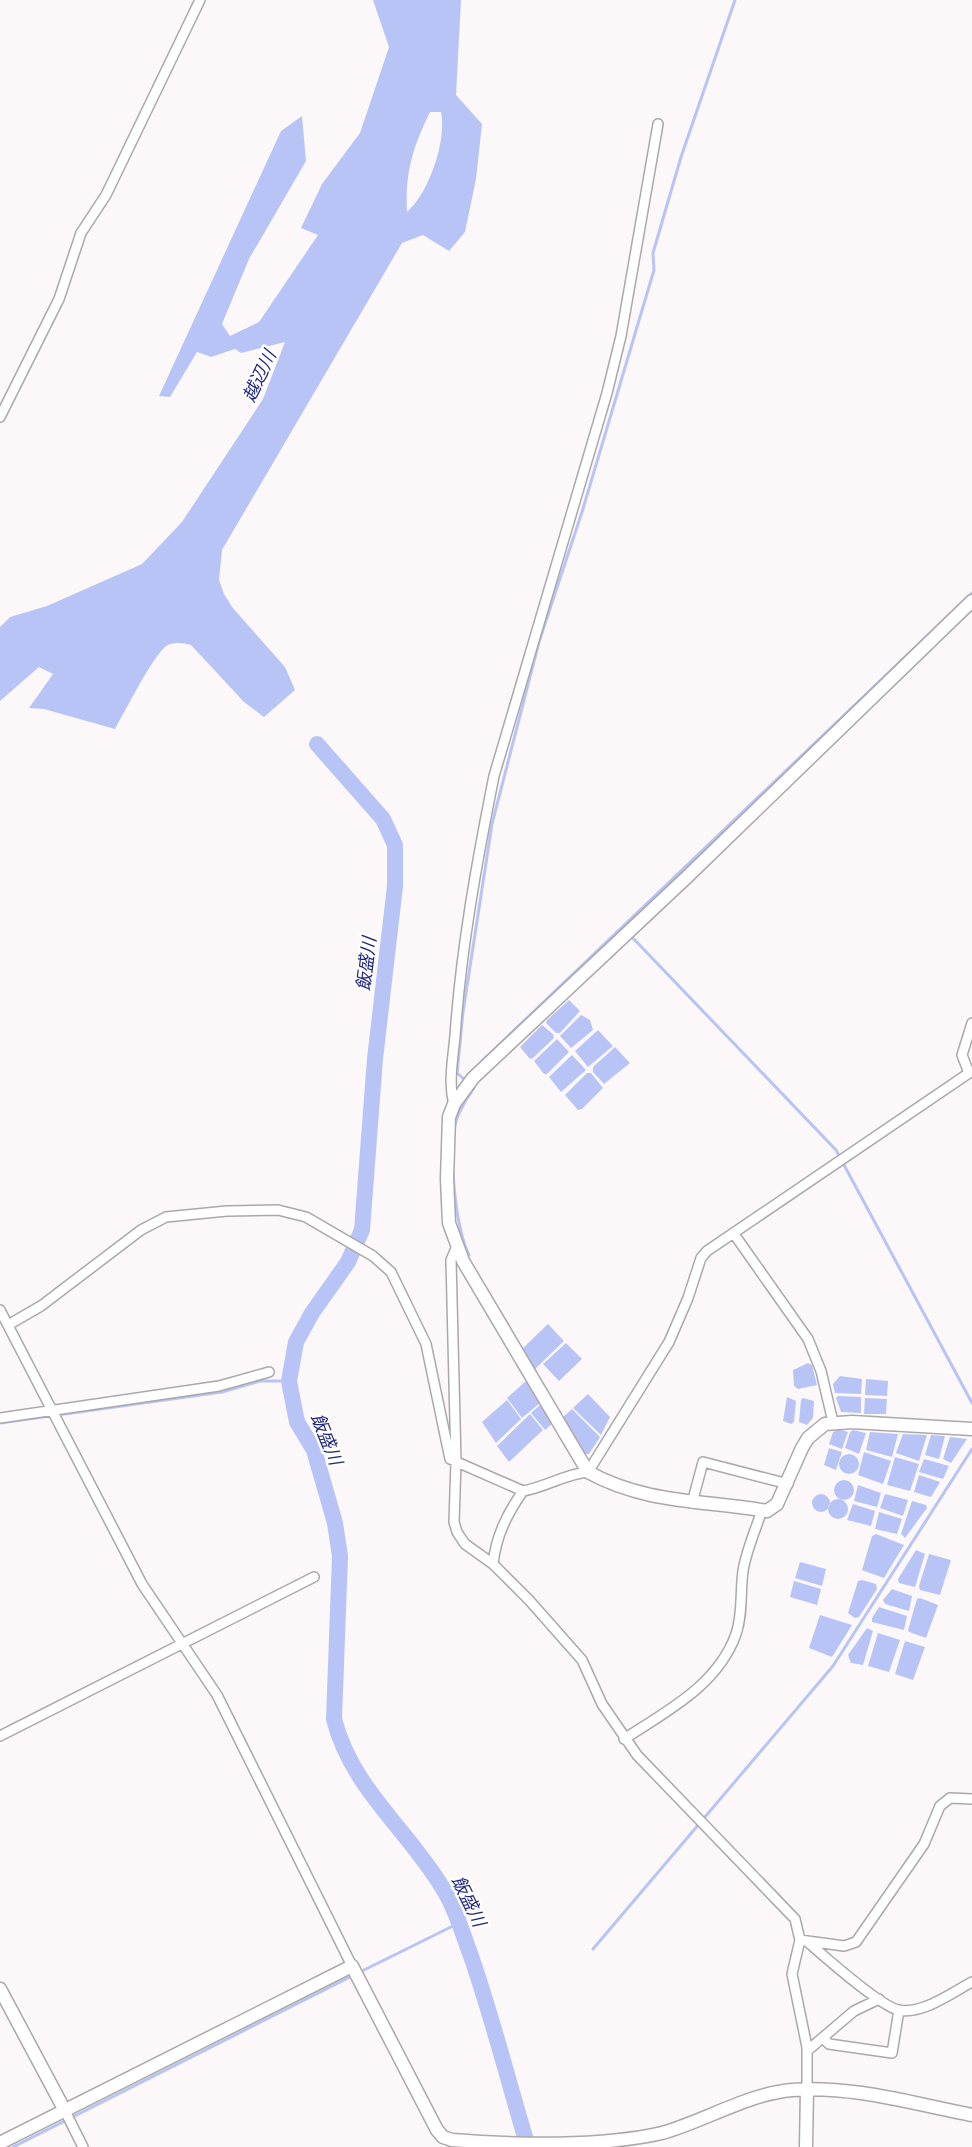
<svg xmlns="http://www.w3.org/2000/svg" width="972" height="2147" font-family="Poppins,'Noto Sans JP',sans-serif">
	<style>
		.water { fill: #b7c4f5; fill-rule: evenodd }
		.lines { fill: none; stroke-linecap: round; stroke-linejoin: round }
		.stream { stroke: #b7c4f5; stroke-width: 3 }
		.river { stroke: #b7c4f5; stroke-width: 16 }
		.minor-casing { stroke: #aca8aa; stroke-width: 12 }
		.tertiary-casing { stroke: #aca8aa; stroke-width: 15 }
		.minor { stroke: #fff; stroke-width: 9 }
		.tertiary { stroke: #fff; stroke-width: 12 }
		.labels { text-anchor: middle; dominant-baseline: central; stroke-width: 5; stroke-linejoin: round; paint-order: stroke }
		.water-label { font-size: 18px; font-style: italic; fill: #222881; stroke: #fff }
	</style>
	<rect width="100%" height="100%" fill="#fcf8fa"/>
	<path class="water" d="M373,0H461L456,95L482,124L476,179L465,232L449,251L423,235L402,243L222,550L219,580L224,594L232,607L285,667L295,690L264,717L244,702L191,645C183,643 176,642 168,645C155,651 124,714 115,729L44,709L29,708L53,674L39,667L0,701V627L10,617L47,606L142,564L182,522L263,399L285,342L241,353L235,349L211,357L197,352L170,397L159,396L281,131L302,116L306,161L249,259L222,324L230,336L259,322L318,235L301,228L322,184L360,133L389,47ZM430,112H441C447,140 429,193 407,212C405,172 413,147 430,112Z
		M569,1000L580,1011L560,1033H556L546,1023L547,1020Z
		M581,1015L590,1020L593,1030L571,1048L560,1036Z
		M542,1025L553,1034L554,1038L533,1058L530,1059L520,1047Z
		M598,1030L613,1046L588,1067L575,1051Z
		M557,1039L569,1052L547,1074H544L534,1061Z
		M615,1047L630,1063L604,1084L593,1072V1067Z
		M572,1055L586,1070L561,1092L549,1077Z
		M587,1073H591L603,1088L582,1109L578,1110L565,1095Z
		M548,1324L564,1341L534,1370L522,1349Z
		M566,1343L582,1359L559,1381L543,1364Z
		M808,1363L812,1365L817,1385L798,1389L794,1386L793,1370Z
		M840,1376L862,1379L861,1394L835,1393L833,1384Z
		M866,1379L888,1381L887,1396L865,1395Z
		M526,1381L540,1403L522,1418L507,1398Z
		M588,1394L610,1417L601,1435L573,1408Z
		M838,1396L861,1397V1413L841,1412L836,1398Z
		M787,1397L796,1401L794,1422L791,1424L783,1421Z
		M803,1398L814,1401L813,1418L807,1425L799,1422L801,1400Z
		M865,1398L887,1399L886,1414H864Z
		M507,1400L521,1419L496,1443L482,1422Z
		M542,1403L553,1423L545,1430L531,1413Z
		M572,1409L600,1437L589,1454H585L563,1417Z
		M530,1414L543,1430L509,1462L497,1446Z
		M839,1429L848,1432L842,1449L829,1444L833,1432Z
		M853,1430L866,1433L859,1454L845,1448L850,1432Z
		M870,1432L898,1434L892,1457L866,1450Z
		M903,1434L927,1435L919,1461L896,1453Z
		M931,1435L945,1436L939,1459L925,1455Z
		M950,1437L967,1439L951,1463L943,1459Z
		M829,1448L842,1452L836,1470L824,1465Z
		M864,1452L891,1461L883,1484L858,1475Z
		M839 1464a10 10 0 1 1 20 0a10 10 0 1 1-20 0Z
		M895,1457L919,1464L910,1491L887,1485Z
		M924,1459L949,1466L943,1479L919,1472Z
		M919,1475L940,1482L931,1497L914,1492Z
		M834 1490a10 10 0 1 1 20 0a10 10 0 1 1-20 0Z
		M858,1485L881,1493L877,1507L854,1501Z
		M885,1494L908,1500L903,1516L880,1508Z
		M812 1503a9 9 0 1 1 18 0a9 9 0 1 1-18 0Z
		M828 1509a10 10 0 1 1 20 0a10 10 0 1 1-20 0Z
		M912,1501L926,1505L927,1508L905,1538L901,1534Z
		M853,1504L875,1511L871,1526L847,1520Z
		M879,1512L902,1519L897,1534L875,1529Z
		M876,1534L904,1545L884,1578L862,1570L872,1536Z
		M916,1550L925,1554L915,1587L899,1583L898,1579Z
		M929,1554L951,1560L940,1595L920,1590L919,1586Z
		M800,1562L826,1569L822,1586L795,1578Z
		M862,1580L876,1584L877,1589L859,1617L855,1618L848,1613L858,1581Z
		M794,1581L821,1589L817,1605L790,1597Z
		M892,1589L912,1596L909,1611L885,1604L883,1600Z
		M920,1598L938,1605L926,1638L909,1632L908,1630L917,1599Z
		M879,1607L907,1616L904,1630L872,1622V1618Z
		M820,1615L852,1625L832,1657L809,1648Z
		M867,1628L873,1631L863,1665L851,1663L848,1655Z
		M878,1633L900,1640L889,1672L868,1666Z
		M905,1641L925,1647L913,1680L895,1674Z"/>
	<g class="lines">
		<path class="stream" d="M629,934L836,1150L972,1403
			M482,1061L972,593
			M466,1081L457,1073L463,1012L492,824L539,642L582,512L654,270L653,253L681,157L735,0
			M469,1255C455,1227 448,1151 456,1121C460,1109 467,1098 474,1088L471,1085
			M0,1423L222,1392L260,1381H289
			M593,1949L833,1666L972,1449
			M360,1972L459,1923
			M13,2147L354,1975"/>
		<path class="river" d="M317,744L383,819L395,845V886L375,1059L362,1230L348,1262L312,1313L296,1342L289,1381L297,1422L314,1450L335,1523L340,1556L334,1719C351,1787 407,1829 442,1887C456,1909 463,1935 472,1959C493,2020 509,2084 528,2147"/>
		<defs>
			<path id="minor" d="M0,417L59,299L81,233L106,195L200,0
				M969,1073L962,1055L972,1023
				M454,1104C448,1083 453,1058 455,1036C461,949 477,861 494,776L607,393L621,336L658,124
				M734,1234L808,1339L821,1371L833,1422
				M457,1246L451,1260L456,1462L454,1522L457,1532L465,1544L493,1564L529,1600L582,1660L602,1704L637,1755L795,1919L800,1940L792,1974L807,2047V2089
				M0,1310L142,1584L217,1695L352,1966
				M8,1325L41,1306L141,1230L166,1217L227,1211L278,1210L306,1217L373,1256L391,1272L426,1344L450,1459L523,1491C546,1487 565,1474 588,1472L669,1342L688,1298L701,1258L707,1251L972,1071
				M0,1418L219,1386L269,1372
				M692,1503L703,1462L788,1484
				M493,1564C496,1536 507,1514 523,1491
				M0,1736L314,1577
				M624,1739C667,1711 718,1685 736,1634C743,1614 740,1592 743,1571C746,1551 756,1529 762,1510
				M800,1940L844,1946L856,1942L924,1844L940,1806L950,1798L972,1799
				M809,1943C825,1957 881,2007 899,2010C922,2015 953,1992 972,1982
				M823,2038L829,2044L892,2053L899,2010
				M807,2051L854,2011L879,1999
				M64,2109L83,2147"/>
			<path id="tertiary" d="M972,601L687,877L473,1078L454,1104L449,1117L447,1179L449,1223L463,1261L588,1472C646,1504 704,1500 767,1511L777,1504L802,1448L808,1438L825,1424L852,1422L972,1429
				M0,1989L64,2109
				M0,2143L352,1966L437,2130L443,2137L452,2140C515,2145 601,2147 662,2133C705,2121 747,2094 792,2090C852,2085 914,2104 972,2115
				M806,2147L807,2089"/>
		</defs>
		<use href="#minor" class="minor-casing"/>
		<use href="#tertiary" class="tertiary-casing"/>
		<use href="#minor" class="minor"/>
		<use href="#tertiary" class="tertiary"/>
	</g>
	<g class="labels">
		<g class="water-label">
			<text transform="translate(259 376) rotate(-65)">越辺川</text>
			<text transform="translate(366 964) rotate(-83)">飯盛川</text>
			<text transform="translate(327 1439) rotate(68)">飯盛川</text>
			<text transform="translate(469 1901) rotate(64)">飯盛川</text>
		</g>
	</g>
</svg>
